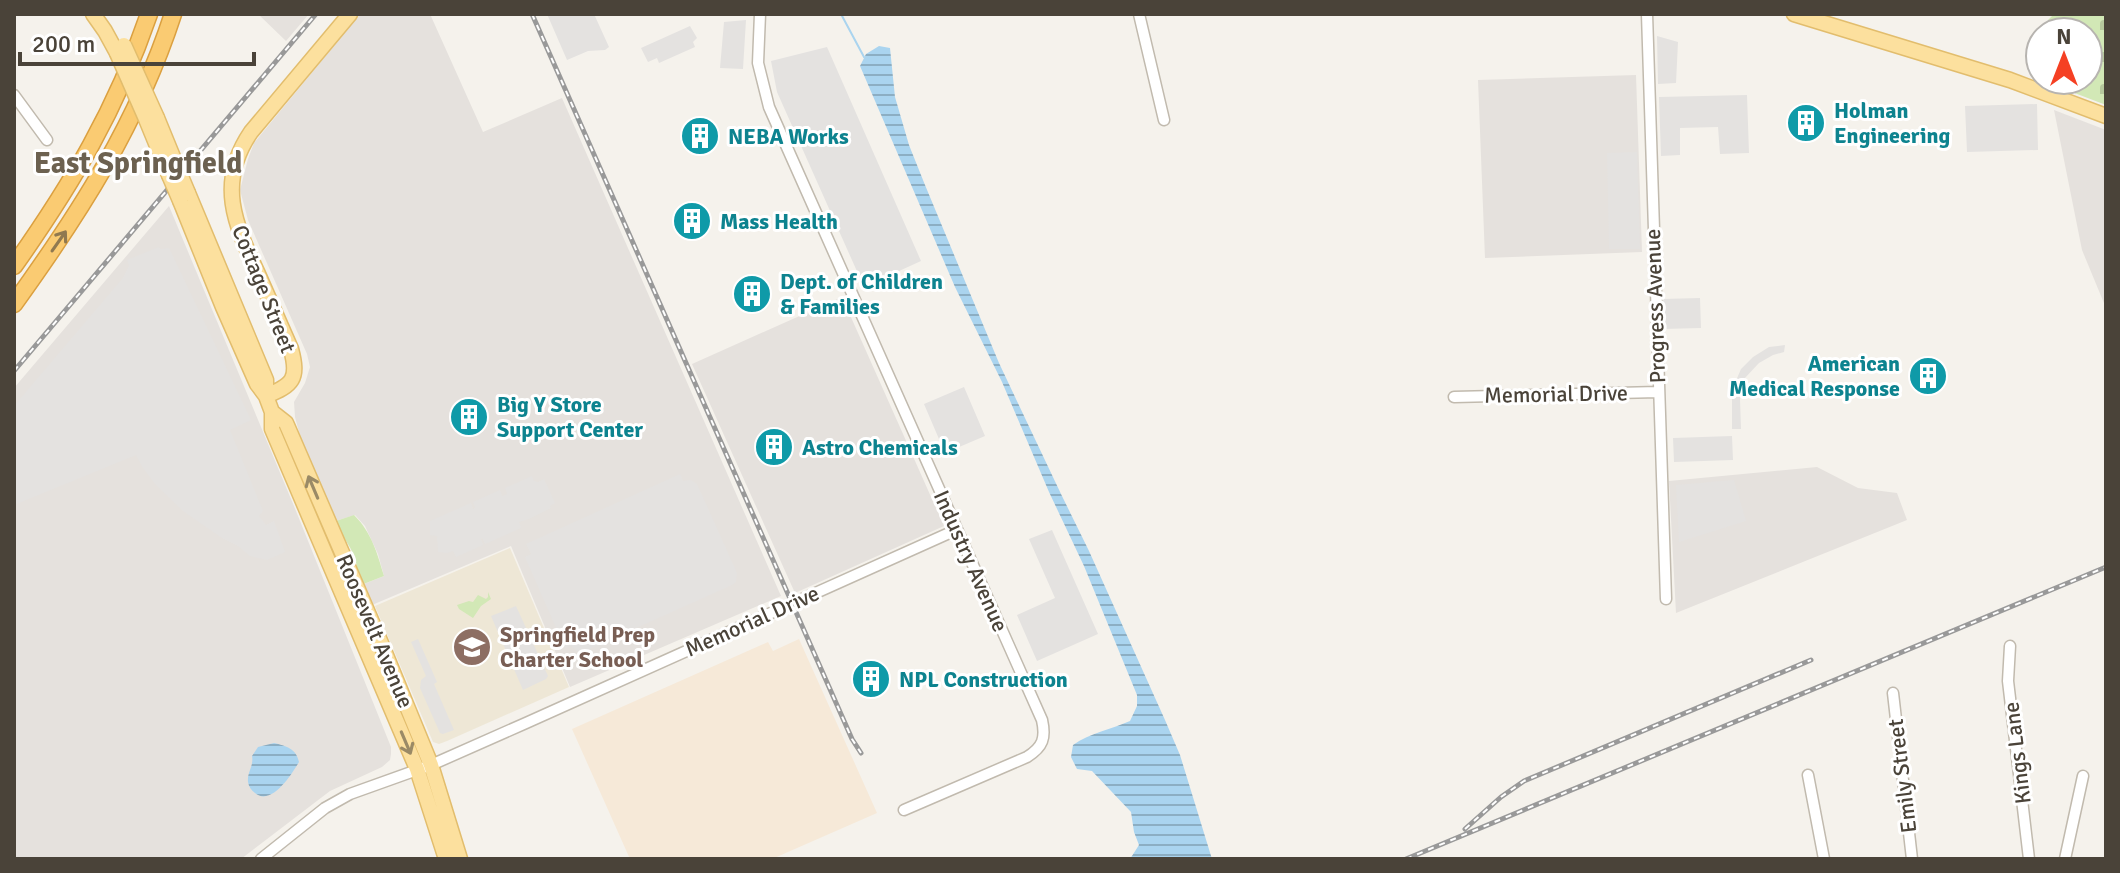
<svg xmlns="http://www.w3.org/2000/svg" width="2120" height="873" font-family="Signika,sans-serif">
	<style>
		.commercial { fill: #f6e9d8 }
		.industrial { fill: #e5e1dd }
		.education { fill: #eee7d6 }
		.green { fill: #d2e8b6 }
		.cemetery { fill: url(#cemetery-stones) }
		.parking { fill: #e4e2e0 }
		.water { fill: url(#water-rules) }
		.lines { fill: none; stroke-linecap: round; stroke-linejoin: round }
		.stream { stroke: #aad4ef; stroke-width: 2 }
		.minor-casing { stroke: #c1baae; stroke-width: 13 }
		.major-casing { stroke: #e2bd6d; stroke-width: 17 }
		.highway-casing { stroke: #dba040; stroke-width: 19 }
		.minor { stroke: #fff; stroke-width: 10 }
		.major { stroke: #fce09e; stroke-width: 14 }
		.highway { stroke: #facb72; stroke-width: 16 }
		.rail-casing { stroke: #999; stroke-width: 5 }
		.rail { stroke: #fff; stroke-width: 2; stroke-dasharray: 6; stroke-linecap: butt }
		.major-bridge-casing { stroke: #e2bd6d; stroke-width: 17; stroke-linecap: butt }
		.major-bridge { stroke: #fce09e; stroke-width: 14 }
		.oneway { stroke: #907950 }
		.oneway2 { stroke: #9a8a66 }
		.labels { text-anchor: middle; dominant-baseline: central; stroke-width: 6; stroke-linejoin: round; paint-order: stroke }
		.culture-label { font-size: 22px; font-weight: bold; fill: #0d838f; stroke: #fff; text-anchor: start }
		.street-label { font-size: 22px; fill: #4a4339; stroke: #fff }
		.education-label { font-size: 22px; font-weight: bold; fill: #785e54; stroke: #fff; text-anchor: start }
		.district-label { font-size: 30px; font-weight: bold; fill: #6c6150; stroke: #fff }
	</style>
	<defs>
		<pattern id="cemetery-stones" width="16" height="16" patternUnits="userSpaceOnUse" patternTransform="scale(2)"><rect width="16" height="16" fill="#d2e8b6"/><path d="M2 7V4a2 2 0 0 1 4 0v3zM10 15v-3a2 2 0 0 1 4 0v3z" fill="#b6c89d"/></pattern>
		<pattern id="water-rules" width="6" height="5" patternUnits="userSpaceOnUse" patternTransform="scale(2)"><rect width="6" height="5" fill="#aad4ef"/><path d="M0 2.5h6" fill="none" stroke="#8caec3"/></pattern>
	</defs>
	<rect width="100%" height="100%" fill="#f5f2ec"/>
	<path class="commercial" d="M799,639L877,813L772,859H630L572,729L768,642L773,651Z"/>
	<path class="industrial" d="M258,14H309L286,41Z
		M360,14H430L483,132L562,98L781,596L570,687L511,546L372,605L364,584L384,576L378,554L365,526L355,515L336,521L304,451L295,417L294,402L305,383L310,367L307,354L248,220L240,190L248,159L254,143Z
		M1636,75L1642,252L1485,258L1478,80Z
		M2054,110L2106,130V308L2082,250Z
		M169,206L296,511L391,747V754L390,760L382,767L330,791L241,859H14V388Z
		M842,297L944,526L795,593L692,364Z
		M1817,467L1858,488L1897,493L1907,520L1676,613L1669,481Z"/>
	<path class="education" d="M510,548L569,687L447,741L439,744L433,742L375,606Z"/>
	<path class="green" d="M354,515C372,533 377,553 384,576L361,585C356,575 358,568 355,558C350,544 340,535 336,521Z
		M488,592L491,599L481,606L473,618L459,609L457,605L469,601L473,602L478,595L486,599L488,597Z"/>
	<path class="cemetery" d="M2054,14H2106V105L2051,84V80H2088V32H2047L2048,20Z"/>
	<path class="parking" d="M547,14H594L609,47L605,50L588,51L567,60Z
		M746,20L743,69L720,68L724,22Z
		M690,26L697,38L693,42L695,47L659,63L657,58L648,62L641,48Z
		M1657,36L1678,42L1676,83L1658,84Z
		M827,47L921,261L864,287L777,92L771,61Z
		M1747,95L1749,153L1720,154L1718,127L1680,128V155L1661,156L1659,97Z
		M2037,104L2038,150L1967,152L1965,106Z
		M1637,152L1640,249H1609L1607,153Z
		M159,247L160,249L169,248L251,420L230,430L263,511L259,516L266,525L274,521L285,552L267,560L250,556L238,546L222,538L183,511L155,484L143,468L136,455L14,505V406L123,278L129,266L127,260Z
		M1700,298L1701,328L1663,329L1662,299Z
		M1785,345L1784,352L1773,355L1759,363L1744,379L1740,399L1741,429H1732V397L1735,383L1741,369L1753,357L1769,347Z
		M964,387L985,436L945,453L924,404Z
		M1732,436L1733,460L1674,462L1673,438Z
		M680,474L683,481L691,480L697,484L737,573L736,582L732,585L587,650L577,651L571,646L565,648L525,557L531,554L526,544Z
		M532,476L534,481L538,482L544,479L555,503L550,506L551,508L529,519L519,522L521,528L485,544L482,538L481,539L483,545L456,557L453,551L447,553L438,552L437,536L430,535V521L471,503L473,509L475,508L473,502L500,490L502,496L507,494L505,488Z
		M1734,480L1746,521L1679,542L1676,485Z
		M1052,530L1098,634L1037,661L1017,615L1055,598L1029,539Z
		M516,606L548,676L546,679L523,690L491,616Z
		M418,639L437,682L434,684L454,730L443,734L440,733L420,688L421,680L426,676L411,642Z"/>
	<path class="water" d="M879,46L890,48L895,97L909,145L925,185L999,363L1061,494L1089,551L1165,720L1180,755L1212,859H1130L1139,845L1134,832L1131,812L1092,771L1077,769L1071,757L1073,745C1090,733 1112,729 1130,721L1137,706V695L1084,566L1049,492L1002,382L955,287L860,66L866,54Z
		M274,743C286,746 296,748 299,762C292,774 271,807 255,793C251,790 249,787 248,782C247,772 254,766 252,756L258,747Z"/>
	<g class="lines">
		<path class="stream" d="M841,14L864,57"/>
		<defs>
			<path id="minor" d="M760,14L758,63L769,107L1042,720C1046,738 1043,747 1027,757L904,810
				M1139,14L1164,120
				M1647,14L1666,599
				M14,95L47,140
				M1454,397L1658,392
				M2010,646L2008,681L2029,859
				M1893,693L1912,859
				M1808,775L1824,859
				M261,859L325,808L350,794L431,765L526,723L956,530
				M2065,859L2083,776"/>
			<path id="major" d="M93,14L105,31L117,53
				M1794,14L2010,80L2106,116
				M157,118L175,162
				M146,119L169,175
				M188,193L266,380V396
				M181,203L223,307L257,384L266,396L272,412V429L417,769L446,859
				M266,396C293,385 299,379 291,349C280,324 269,299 258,274C235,224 216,183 251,132L350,14
				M272,412L286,423L381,643L431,765L460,859"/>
			<path id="highway" d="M14,266C72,184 116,110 149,14
				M14,304C81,211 137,124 173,14"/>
		</defs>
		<use href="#minor" class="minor-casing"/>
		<use href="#major" class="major-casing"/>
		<use href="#highway" class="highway-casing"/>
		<use href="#minor" class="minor"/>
		<use href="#major" class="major"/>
		<use href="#highway" class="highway"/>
		<defs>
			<path id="rail" d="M532,14L852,739L861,753
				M14,371L316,14
				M1465,829L1501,797L1524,781L1811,660
				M1406,859L2106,567"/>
		</defs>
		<use href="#rail" class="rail-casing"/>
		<use href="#rail" class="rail"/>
		<defs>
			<path id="major-bridge" d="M124,45L157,118
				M117,53L146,119
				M175,162L188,193
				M169,175L181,203"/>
		</defs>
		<use href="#major-bridge" class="major-bridge-casing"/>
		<use href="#major-bridge" class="major-bridge"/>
	</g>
	<defs><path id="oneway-shaft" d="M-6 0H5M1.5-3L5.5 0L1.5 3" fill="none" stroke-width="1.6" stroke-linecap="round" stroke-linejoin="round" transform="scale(2)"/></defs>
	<use class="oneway" href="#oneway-shaft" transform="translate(59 241) rotate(-55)"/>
	<g class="oneway2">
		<use href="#oneway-shaft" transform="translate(313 487) rotate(-113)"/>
		<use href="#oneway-shaft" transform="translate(406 743) rotate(67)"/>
	</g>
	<defs>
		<symbol id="building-disc" viewBox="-11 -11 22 22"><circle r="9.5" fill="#0f9aa8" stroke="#fff"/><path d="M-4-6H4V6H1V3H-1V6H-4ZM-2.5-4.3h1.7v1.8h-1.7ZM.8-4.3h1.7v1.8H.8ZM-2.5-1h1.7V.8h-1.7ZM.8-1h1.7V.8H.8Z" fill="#fff"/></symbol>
		<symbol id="school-disc" viewBox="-11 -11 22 22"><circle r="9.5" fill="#8d6e63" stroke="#fff"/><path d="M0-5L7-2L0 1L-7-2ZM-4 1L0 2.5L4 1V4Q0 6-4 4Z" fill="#fff"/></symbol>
	</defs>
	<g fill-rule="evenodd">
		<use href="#building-disc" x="1784" y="101" width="44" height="44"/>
		<use href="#building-disc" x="678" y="114" width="44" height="44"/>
		<use href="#building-disc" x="670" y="199" width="44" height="44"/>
		<use href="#building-disc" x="730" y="272" width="44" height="44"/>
		<use href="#building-disc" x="1906" y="354" width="44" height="44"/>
		<use href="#building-disc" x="447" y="395" width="44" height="44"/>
		<use href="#building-disc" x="752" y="425" width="44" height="44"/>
		<use href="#school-disc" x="450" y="625" width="44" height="44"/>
		<use href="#building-disc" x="849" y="657" width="44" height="44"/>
	</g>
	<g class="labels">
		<g class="culture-label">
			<text x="1834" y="110">Holman<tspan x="1834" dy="25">Engineering</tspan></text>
			<text x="728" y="136">NEBA Works</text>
			<text x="720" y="221">Mass Health</text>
			<text x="780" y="281">Dept. of Children<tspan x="780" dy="25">&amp; Families</tspan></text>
			<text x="1900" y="363" text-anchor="end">American<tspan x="1900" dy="25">Medical Response</tspan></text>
			<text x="497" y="404">Big Y Store<tspan x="497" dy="25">Support Center</tspan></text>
			<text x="802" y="447">Astro Chemicals</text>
			<text x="899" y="679">NPL Construction</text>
		</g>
		<g class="street-label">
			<text transform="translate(264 289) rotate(68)">Cottage Street</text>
			<text transform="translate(1655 306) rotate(-92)">Progress Avenue</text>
			<text transform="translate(1556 394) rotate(-1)">Memorial Drive</text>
			<text transform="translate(971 561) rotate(66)">Industry Avenue</text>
			<text transform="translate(752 621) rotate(-24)">Memorial Drive</text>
			<text transform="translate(375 631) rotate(67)">Roosevelt Avenue</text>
			<text transform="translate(2017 753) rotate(-97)">Kings Lane</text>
			<text transform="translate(1902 776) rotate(-97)">Emily Street</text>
		</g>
		<g class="education-label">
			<text x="500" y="634">Springfield Prep<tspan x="500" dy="25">Charter School</tspan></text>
		</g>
		<g class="district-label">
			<text x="138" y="163">East Springfield</text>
		</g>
	</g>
	<rect width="2120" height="873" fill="none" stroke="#4a4339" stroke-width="32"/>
	<g transform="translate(2064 56)"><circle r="38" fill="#ffffff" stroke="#b7b4b0" stroke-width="2"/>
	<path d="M0-6L14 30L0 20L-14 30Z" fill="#f54023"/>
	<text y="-12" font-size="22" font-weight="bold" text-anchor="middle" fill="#4a4339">N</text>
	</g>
	<path d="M20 52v12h234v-12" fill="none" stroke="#4a4339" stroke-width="4"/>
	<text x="32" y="52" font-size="24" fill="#4a4339" stroke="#ffffff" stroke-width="6" paint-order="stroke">200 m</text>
</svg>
